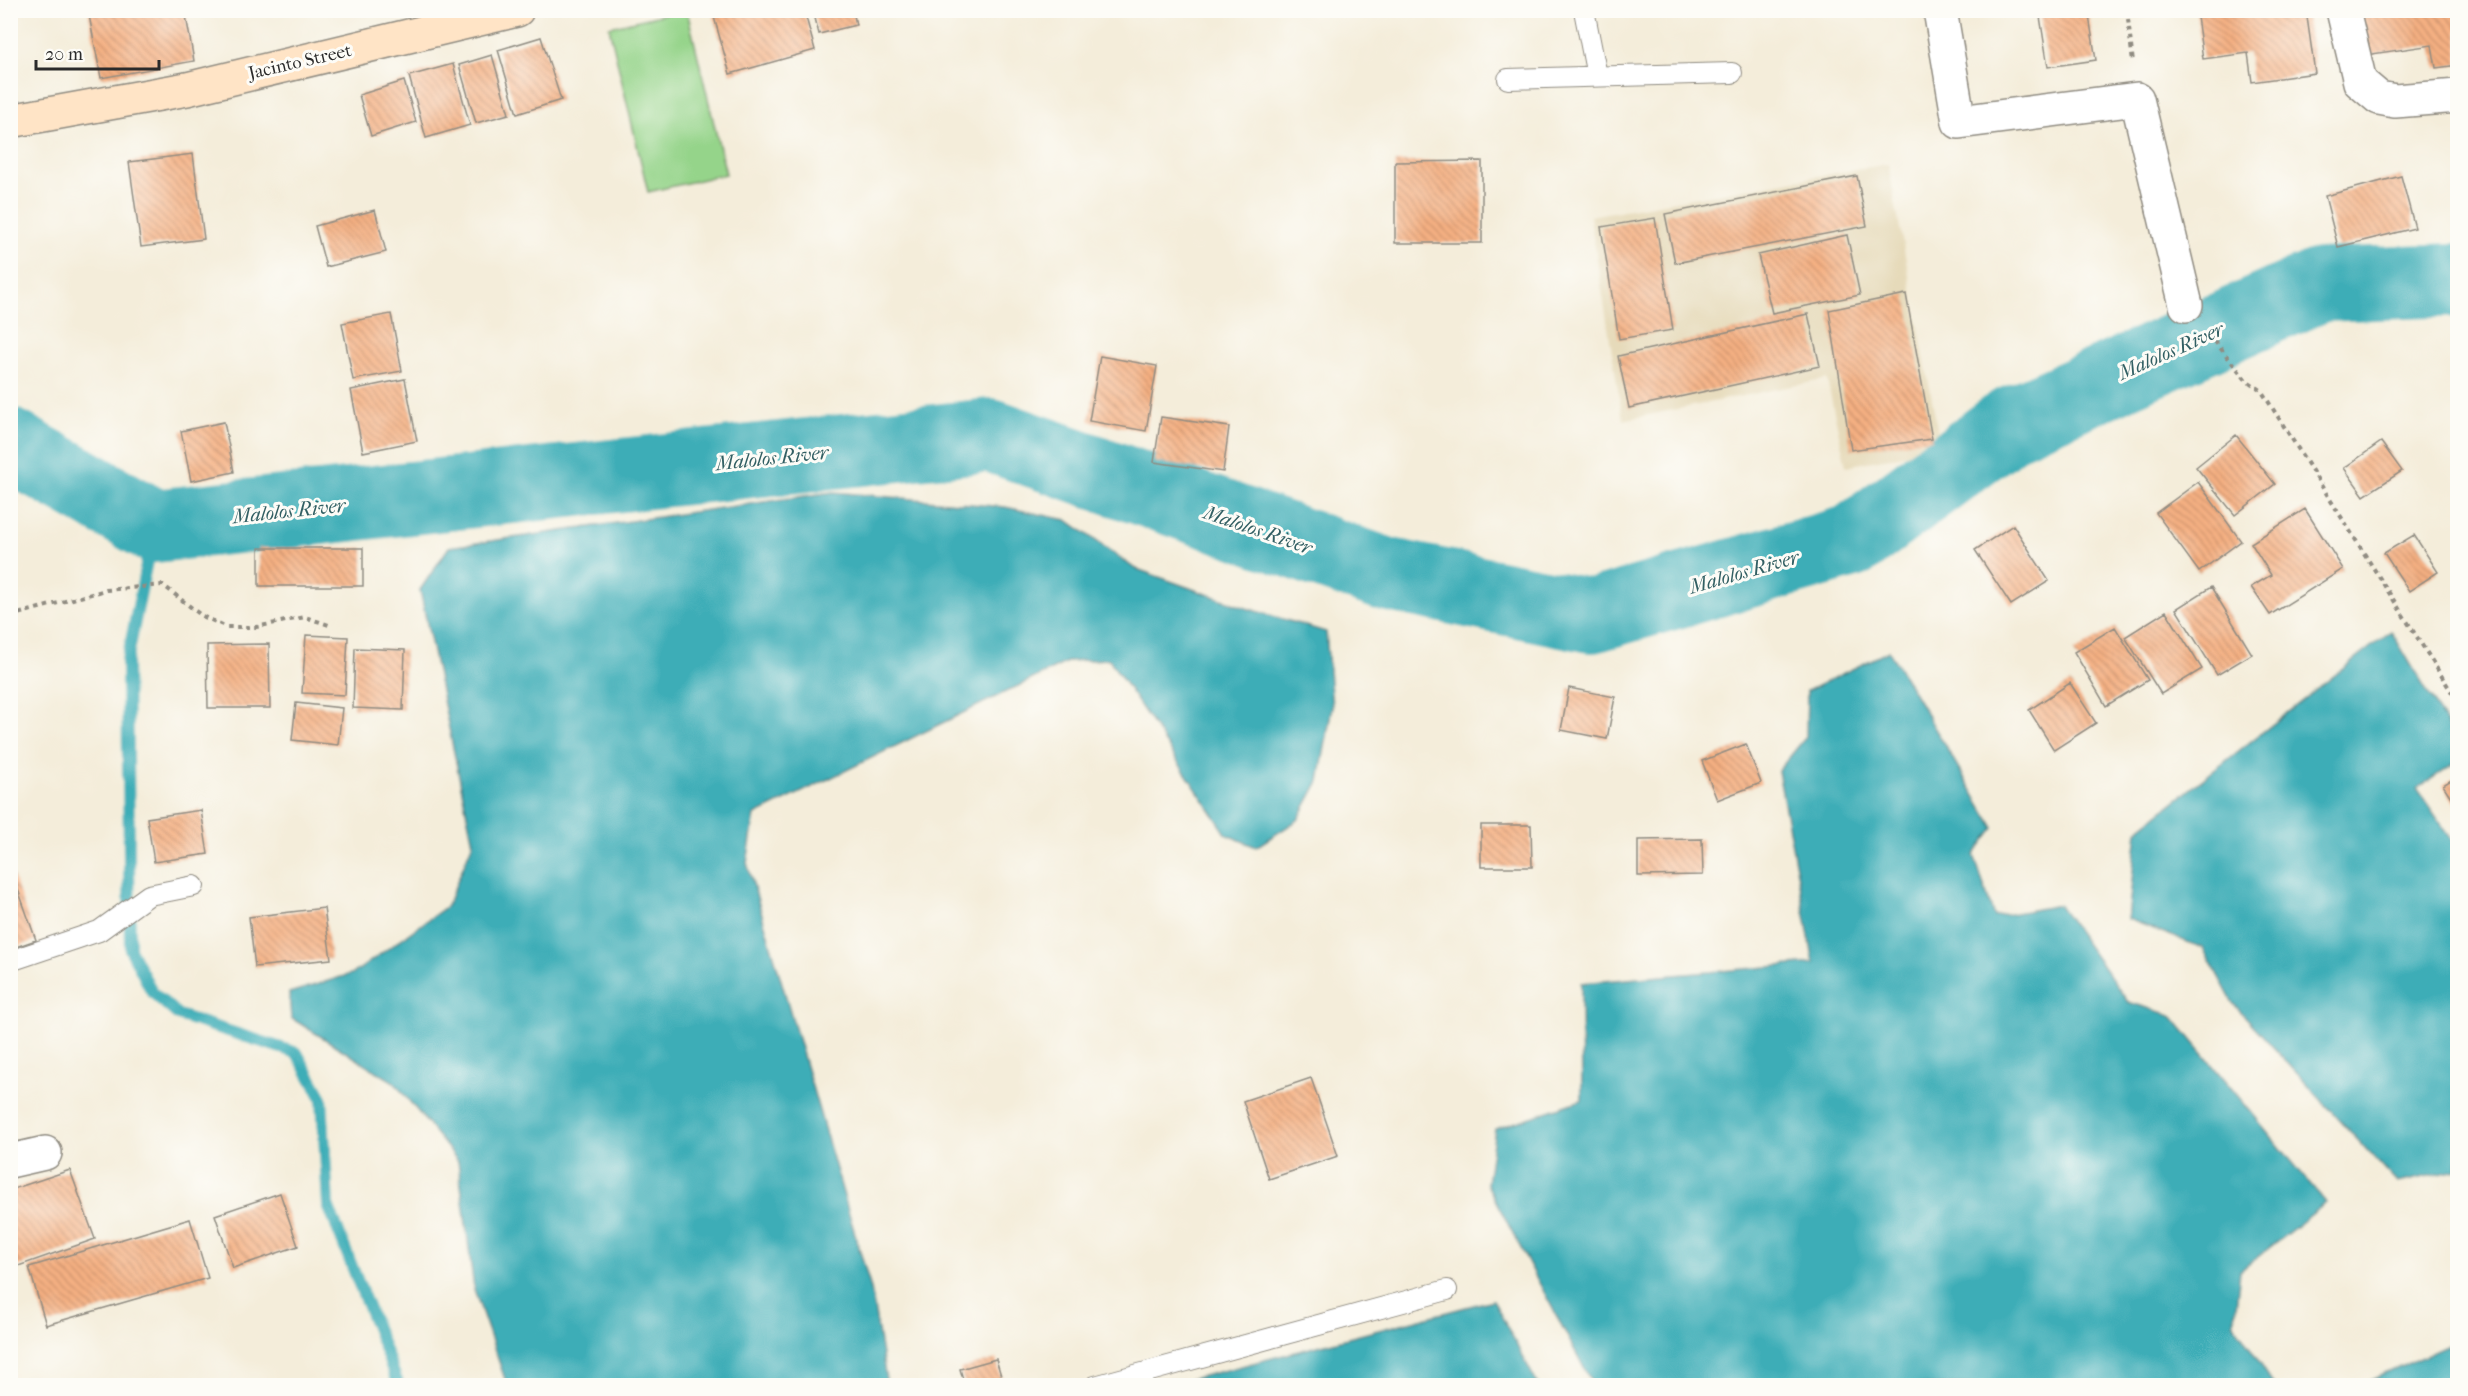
<svg xmlns="http://www.w3.org/2000/svg" width="2468" height="1396" font-family="'IM FELL French Canon',serif">
	<style>
		.built { fill: #e6daba }
		.green { fill: #95d48a; stroke: #60805a; stroke-width: 1.5 }
		.water { fill: #3cadb7; stroke: #346c71; stroke-width: 1.5 }
		.lines { fill: none; stroke-linecap: round; stroke-linejoin: round }
		.stream { stroke: #3cadb7; stroke-width: 12 }
		.river { stroke: #3cadb7; stroke-width: 74 }
		.building { fill: url(#building-back-hatch) }
		.service-casing { stroke: #908c82; stroke-width: 22 }
		.minor-casing { stroke: #908c82; stroke-width: 36 }
		.secondary-casing { stroke: #908c82; stroke-width: 36 }
		.path { stroke: #908c82; stroke-width: 4; stroke-dasharray: 4.5 4.5; stroke-linecap: butt }
		.service { stroke: #fff; stroke-width: 20 }
		.minor { stroke: #fff; stroke-width: 33 }
		.secondary { stroke: #ffe4c6; stroke-width: 33 }
		.labels { text-anchor: middle; dominant-baseline: central; stroke-width: 6; stroke-linejoin: round; paint-order: stroke }
		.street-label { font-size: 18px; fill: #2b2b2b; stroke: #fdfcf7 }
		.water-label { font-size: 20px; font-style: italic; fill: #325f63; stroke: #fdfcf7 }
	</style>
	<defs>
		<pattern id="building-back-hatch" width="6" height="6" patternUnits="userSpaceOnUse" patternTransform="scale(1.5)"><rect width="6" height="6" fill="#f5b082"/><path d="M-1 5l2 2M0 0l6 6M5-1l2 2" fill="none" stroke="#c78f6b"/></pattern>
	</defs>
	<rect width="100%" height="100%" fill="#fdfcf7"/>
	<filter id="ink" filterUnits="userSpaceOnUse"><feTurbulence type="fractalNoise" baseFrequency=".0167" numOctaves="2"/><feDisplacementMap in="SourceGraphic" scale="12" xChannelSelector="R" yChannelSelector="G"/><feConvolveMatrix kernelMatrix="1 2 1 2 8 2 1 2 1" color-interpolation-filters="sRGB"/></filter>
	<filter id="wash" filterUnits="userSpaceOnUse"><feTurbulence type="fractalNoise" baseFrequency=".008" numOctaves="4" result="noise"/><feDisplacementMap in="SourceGraphic" scale="24" xChannelSelector="R" yChannelSelector="G"/><feGaussianBlur stdDeviation="1.35" result="paint"/><feColorMatrix in="noise" values="0 0 0 0 0 0 0 0 0 0 0 0 0 0 0 0 0 1.4 0 .05"/><feComposite in="paint" operator="in"/></filter>
	<g filter="url(#wash)">
		<rect width="100%" height="100%" fill="#f4edda"/>
		<path class="built" d="M1888,164L1941,448L1846,466L1827,379L1623,420L1590,216Z"/>
		<path class="green" d="M682,10L687,11L726,174L648,192L609,27Z"/>
		<path class="water" d="M833,492L1005,507L1067,520L1134,568L1246,608L1326,632L1332,707L1319,781L1298,820L1256,847L1227,835L1109,659L1069,661L755,815L747,863L871,1289L887,1385H507L474,1289L458,1161L394,1082L291,1018L289,993L354,973L447,906L473,843L420,590L449,547Z
			M2391,631L2458,744L2457,761L2417,789L2457,847V1170L2397,1183L2233,1003L2203,948L2128,919L2137,831Z
			M1889,651L1994,828L1974,855L1994,917L2059,905L2128,1002L2171,1015L2326,1203L2240,1271L2234,1323L2274,1385H1593L1487,1184L1495,1129L1582,1100L1581,983L1814,963L1778,771L1806,737L1807,691Z
			M1493,1300L1538,1385H1169Z
			M2457,1341V1385H2361Z"/>
		<g class="lines">
			<path class="stream" d="M154,526L127,661L130,949L152,992L178,1015L297,1053L322,1098L328,1205L399,1386"/>
			<path class="river" d="M10,445L154,526L990,435L1385,574L1592,616L1853,541L2010,424L2320,285L2458,280"/>
		</g>
		<g id="blocks">
			<path class="building" d="M88,10H185L194,61L101,78Z
				M712,10H804L815,50L730,74Z
				M813,10H853L856,25L819,34Z
				M2039,10H2088L2096,60L2048,67Z
				M2196,10H2306L2315,73L2252,82L2248,53L2203,59Z
				M2352,10H2458V65L2436,68L2432,45L2359,56Z
				M541,37L561,100L517,114L498,50Z
				M492,55L509,114L476,123L459,65Z
				M453,64L470,125L426,138L409,76Z
				M404,81L416,122L371,136L359,95Z
				M193,154L204,239L141,247L129,162Z
				M1482,161V243H1395V162Z
				M1857,176L1867,226L1675,263L1665,214Z
				M2401,176L2415,228L2338,247L2325,196Z
				M375,210L386,252L326,267L315,226Z
				M1655,218L1673,330L1619,339L1601,227Z
				M1847,235L1860,295L1772,313L1758,255Z
				M1906,294L1932,439L1851,450L1829,310Z
				M391,314L402,371L353,380L342,323Z
				M1808,314L1820,366L1629,408L1618,356Z
				M1100,356L1157,366L1146,431L1089,421Z
				M405,379L417,441L363,452L351,390Z
				M1161,417L1229,427L1223,472L1154,462Z
				M224,422L234,472L191,481L181,431Z
				M2236,435L2275,484L2235,515L2196,467Z
				M2381,442L2402,471L2364,496L2344,468Z
				M2198,482L2241,541L2199,572L2156,513Z
				M2305,509L2343,569L2270,615L2251,587L2271,575L2251,543Z
				M2013,525L2049,581L2011,605L1975,550Z
				M2414,535L2438,572L2409,591L2384,553Z
				M259,548H363V586H259Z
				M2211,587L2252,654L2217,675L2176,609Z
				M2166,611L2202,669L2161,694L2125,637Z
				M2115,627L2148,680L2106,706L2074,652Z
				M306,635L348,637L345,695L302,693Z
				M269,644L270,708H208L207,645Z
				M355,648L405,650L403,710L353,708Z
				M2070,683L2096,723L2054,750L2029,710Z
				M1569,688L1615,697L1607,739L1561,730Z
				M296,703L342,708L338,745L292,740Z
				M1746,744L1761,783L1717,800L1702,761Z
				M2458,776V808L2443,785Z
				M201,810L208,854L154,862L147,818Z
				M1481,825H1531L1532,867H1481Z
				M1702,839L1703,875L1638,876V840Z
				M10,867L36,940L10,949Z
				M324,908L331,959L255,967L249,917Z
				M1311,1078L1338,1156L1269,1179L1243,1101Z
				M70,1170L95,1239L10,1269V1190Z
				M280,1193L298,1246L233,1268L215,1215Z
				M190,1219L208,1278L46,1325L29,1267Z
				M996,1359L1004,1386H965L960,1369Z"/>
		</g>
	</g>
	<g filter="url(#ink)">
		<use href="#blocks" fill-opacity="0" stroke="#908c82" stroke-width="1.5"/>
		<g class="lines">
			<defs>
				<path id="service" d="M1584,10L1597,76
					M1508,79L1732,73
					M10,961L99,931L149,895L194,886
					M1095,1386L1447,1290"/>
				<path id="minor" d="M1940,10L1959,122L2137,99L2186,305
					M2343,10L2360,82L2379,98L2395,101L2458,96
					M10,1161L45,1153"/>
				<path id="secondary" d="M10,121L187,89L517,10"/>
			</defs>
			<use href="#service" class="service-casing"/>
			<use href="#minor" class="minor-casing"/>
			<use href="#secondary" class="secondary-casing"/>
			<path class="path" d="M2127,10L2133,63
				M2209,334L2246,380L2261,390L2458,702
				M10,616L106,590L163,585L202,616L227,627H256L305,617L332,626"/>
			<use href="#service" class="service"/>
			<use href="#minor" class="minor"/>
			<use href="#secondary" class="secondary"/>
		</g>
	</g>
	<g class="labels">
		<g class="street-label">
			<text transform="translate(300 62) rotate(-13)">Jacinto Street</text>
		</g>
		<g class="water-label">
			<text transform="translate(2171 351) rotate(-24)">Malolos River</text>
			<text transform="translate(772 458) rotate(-6)">Malolos River</text>
			<text transform="translate(289 511) rotate(-6)">Malolos River</text>
			<text transform="translate(1258 530) rotate(19)">Malolos River</text>
			<text transform="translate(1744 572) rotate(-16)">Malolos River</text>
		</g>
	</g>
	<rect width="2468" height="1396" fill="none" stroke="#fdfcf7" stroke-width="36"/>
	<path d="M36 60v9h123v-9" fill="none" stroke="#2b2b2b" stroke-width="3"/>
	<text x="45" y="60" font-size="18" fill="#2b2b2b" stroke="#fdfcf7" stroke-width="4.5" paint-order="stroke">20 m</text>
</svg>
